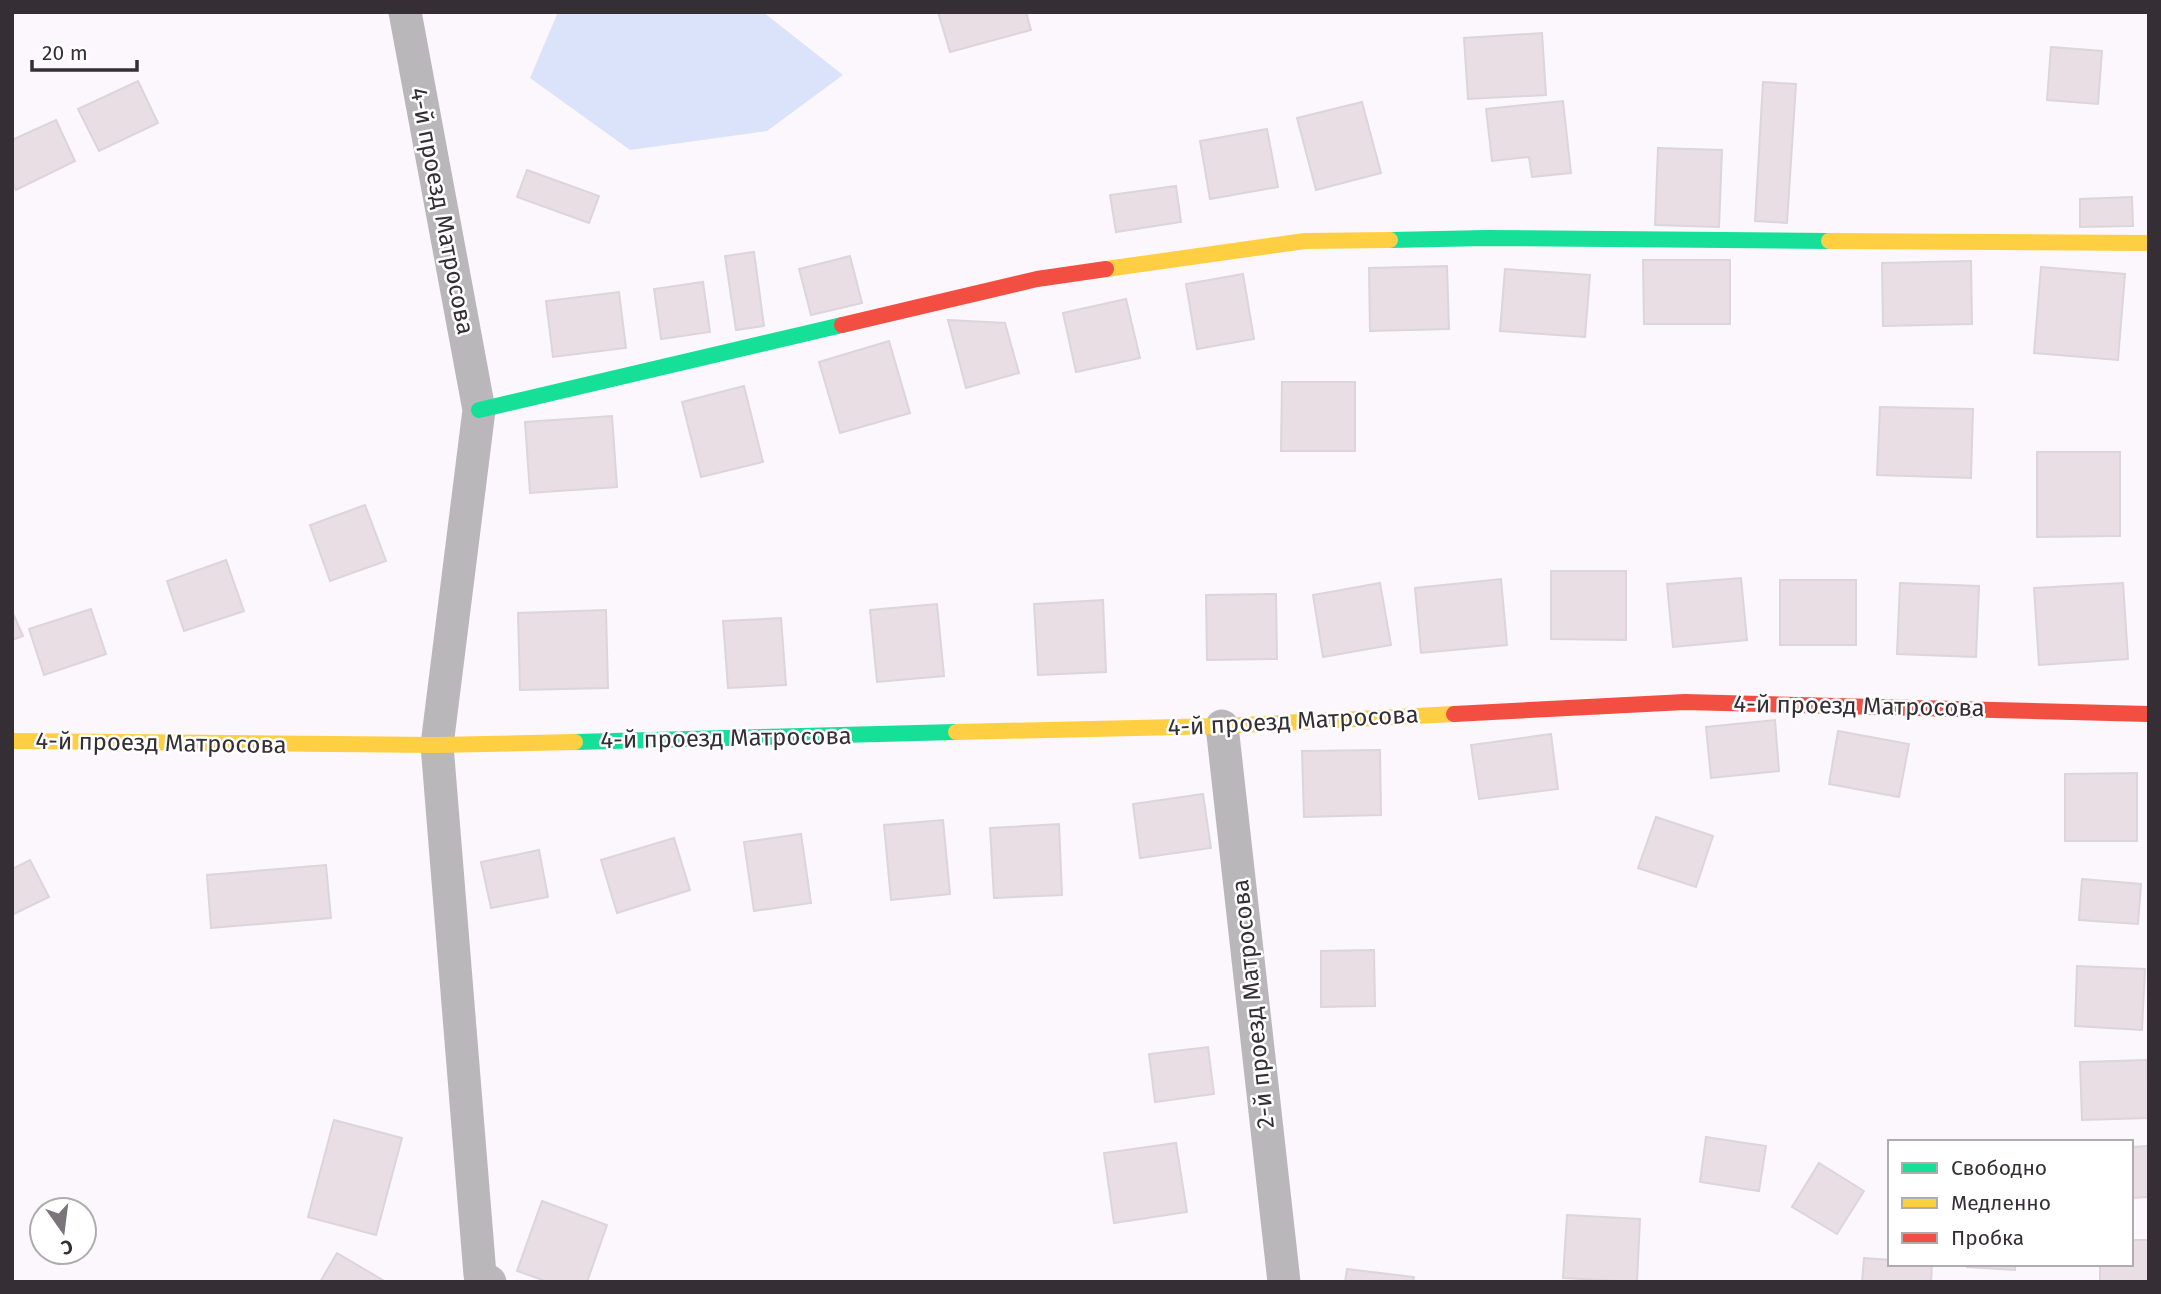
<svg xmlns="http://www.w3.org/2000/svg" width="2161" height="1294" font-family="'Fira Sans',sans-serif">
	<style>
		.water { fill: #dbe3fb }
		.building { fill: #e8dee3; stroke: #dcd5d9; stroke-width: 2 }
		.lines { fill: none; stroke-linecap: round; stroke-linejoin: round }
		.street { stroke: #bab7bb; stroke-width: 33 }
		.fast { stroke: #16e098; stroke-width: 16 }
		.slow { stroke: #ffcf43; stroke-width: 16 }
		.jam { stroke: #f24e42; stroke-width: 16 }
		.labels { text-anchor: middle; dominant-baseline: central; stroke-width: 5; stroke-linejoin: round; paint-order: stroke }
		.street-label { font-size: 24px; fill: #352f35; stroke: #fff }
	</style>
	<rect width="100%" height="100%" fill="#fcf7fc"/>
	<path class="water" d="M558,12H763L843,75L767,131L630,150L530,78Z"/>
	<path class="building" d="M938,12H1026L1031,30L950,52Z
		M1542,33L1546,95L1468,99L1464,38Z
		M2051,47L2102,51L2098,104L2047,100Z
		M138,81L158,123L99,151L78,109Z
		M1763,82L1796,84L1787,223L1755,221Z
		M1563,101L1571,173L1532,177L1529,157L1492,161L1486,109Z
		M1362,102L1381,173L1316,190L1297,118Z
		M56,120L75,161L16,190L12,182V140Z
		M1267,129L1278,187L1210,199L1200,141Z
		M1658,148L1722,150L1719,227L1655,225Z
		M527,170L599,196L589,223L517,197Z
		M1176,186L1181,222L1116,232L1110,195Z
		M2132,197L2133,226L2080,227V199Z
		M754,252L764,326L736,330L725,256Z
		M850,256L862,303L811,315L799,269Z
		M1643,260H1730V324H1644Z
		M1971,261L1972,324L1883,326L1882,263Z
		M1447,266L1449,329L1370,331L1369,268Z
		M2041,267L2125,274L2118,360L2034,353Z
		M1505,269L1590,275L1585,337L1500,331Z
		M1243,274L1254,339L1197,349L1186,284Z
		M703,282L710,332L661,339L654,289Z
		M619,292L626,348L553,357L546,301Z
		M1126,299L1140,358L1076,372L1063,313Z
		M948,320L1005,323L1019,373L966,388Z
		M889,341L910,413L840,433L819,362Z
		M1282,382H1355V451H1281Z
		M744,386L763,462L701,477L682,402Z
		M1880,407L1973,409L1971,478L1877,475Z
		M612,416L617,487L530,493L525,422Z
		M2037,452H2120V536L2037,537Z
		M365,505L386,561L330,581L310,525Z
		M226,560L244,611L184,631L167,581Z
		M1551,571H1626V640L1551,639Z
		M1741,578L1747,640L1673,647L1667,584Z
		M1501,579L1507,645L1421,653L1415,588Z
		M1780,580H1856V645H1780Z
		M1380,583L1391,645L1323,657L1313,595Z
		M1900,583L1979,586L1976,657L1897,654Z
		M2123,583L2128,659L2039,665L2034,588Z
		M1276,594L1277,659L1207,660L1206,595Z
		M1103,600L1106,672L1038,675L1034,604Z
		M937,604L944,676L877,682L870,610Z
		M91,609L106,654L44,675L29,629Z
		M606,610L608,688L520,690L518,613Z
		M12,611L23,636L12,640Z
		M781,618L786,685L728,688L723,621Z
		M1775,720L1779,771L1711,778L1706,727Z
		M1838,731L1909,744L1899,797L1829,784Z
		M1551,734L1558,789L1479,799L1471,745Z
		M1380,750L1381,815L1304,817L1302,751Z
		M2137,773V841H2065V774Z
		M1203,794L1211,848L1140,858L1133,804Z
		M1656,817L1713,836L1696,887L1638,868Z
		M943,820L950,894L891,900L884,825Z
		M1059,824L1062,895L994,898L990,828Z
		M801,834L811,903L754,911L744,842Z
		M674,838L690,890L617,913L601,860Z
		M539,850L548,897L491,908L481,862Z
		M30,860L49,897L12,915V869Z
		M326,865L331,918L211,928L207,875Z
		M2082,879L2141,884L2138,924L2079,920Z
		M1374,950L1375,1006L1321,1007V951Z
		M2077,966L2145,969L2142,1030L2075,1026Z
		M1208,1047L1214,1094L1155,1102L1149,1054Z
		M2147,1060L2149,1118L2082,1120L2080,1062Z
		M334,1120L402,1138L376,1235L308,1217Z
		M1706,1137L1766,1146L1759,1191L1700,1182Z
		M1176,1143L1187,1212L1114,1223L1104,1153Z
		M2149,1146V1197L2131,1198V1147Z
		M1819,1163L1864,1191L1837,1234L1792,1207Z
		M542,1201L607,1225L587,1282H548L517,1271Z
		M1567,1215L1640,1219L1637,1282L1563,1278Z
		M2131,1240H2149V1282H2100V1264H2131Z
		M337,1253L386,1282H320Z
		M1864,1258L1890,1260V1264H1932L1931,1282H1862Z
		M1967,1264H2015V1270L1967,1267Z
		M1347,1269L1414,1277L1413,1282H1345Z"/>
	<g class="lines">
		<path class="street" d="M405,12L479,410L437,745L480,1275L490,1282
			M1222,726L1284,1282"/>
		<path class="fast" d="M1390,240L1486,238L1829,241
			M479,410L842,325
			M575,742L956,732"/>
		<path class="slow" d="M1829,241L2149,243
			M1106,269L1305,241L1390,240
			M956,732L1222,726L1454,714
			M12,741L437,745L575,742"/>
		<path class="jam" d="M842,325L1037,279L1106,269
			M1454,714L1685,702L2149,714"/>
	</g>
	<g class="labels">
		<g class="street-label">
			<text transform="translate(442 211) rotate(79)">4-й проезд Матросова</text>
			<text transform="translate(1859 706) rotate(1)">4-й проезд Матросова</text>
			<text transform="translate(1293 721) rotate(-3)">4-й проезд Матросова</text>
			<text transform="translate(726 738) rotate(-1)">4-й проезд Матросова</text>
			<text transform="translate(161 743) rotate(1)">4-й проезд Матросова</text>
			<text transform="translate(1253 1004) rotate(-96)">2-й проезд Матросова</text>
		</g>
	</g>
	<rect width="2161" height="1294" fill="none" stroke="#352f35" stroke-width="28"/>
	<rect x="1888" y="1140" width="245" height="126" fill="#ffffff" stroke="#aeacae" stroke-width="2"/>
	<rect x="1902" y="1163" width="35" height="10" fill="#16e098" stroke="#aeacae" stroke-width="2"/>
	<text x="1951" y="1175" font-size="21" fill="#352f35">Свободно</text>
	<rect x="1902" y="1198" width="35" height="10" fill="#ffcf43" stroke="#aeacae" stroke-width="2"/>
	<text x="1951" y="1210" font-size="21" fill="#352f35">Медленно</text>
	<rect x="1902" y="1233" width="35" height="10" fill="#f24e42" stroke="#aeacae" stroke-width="2"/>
	<text x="1951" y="1245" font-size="21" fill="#352f35">Пробка</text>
	<g transform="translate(63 1231) rotate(166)"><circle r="33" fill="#ffffff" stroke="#aeacae" stroke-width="2"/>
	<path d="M0-5L12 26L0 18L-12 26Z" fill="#7b757b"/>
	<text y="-10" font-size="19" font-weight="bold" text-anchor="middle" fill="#352f35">С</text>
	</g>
	<path d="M32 60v10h105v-10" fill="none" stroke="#352f35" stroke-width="3.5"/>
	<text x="42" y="60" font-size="21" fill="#352f35" stroke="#ffffff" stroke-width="5" paint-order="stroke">20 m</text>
</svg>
